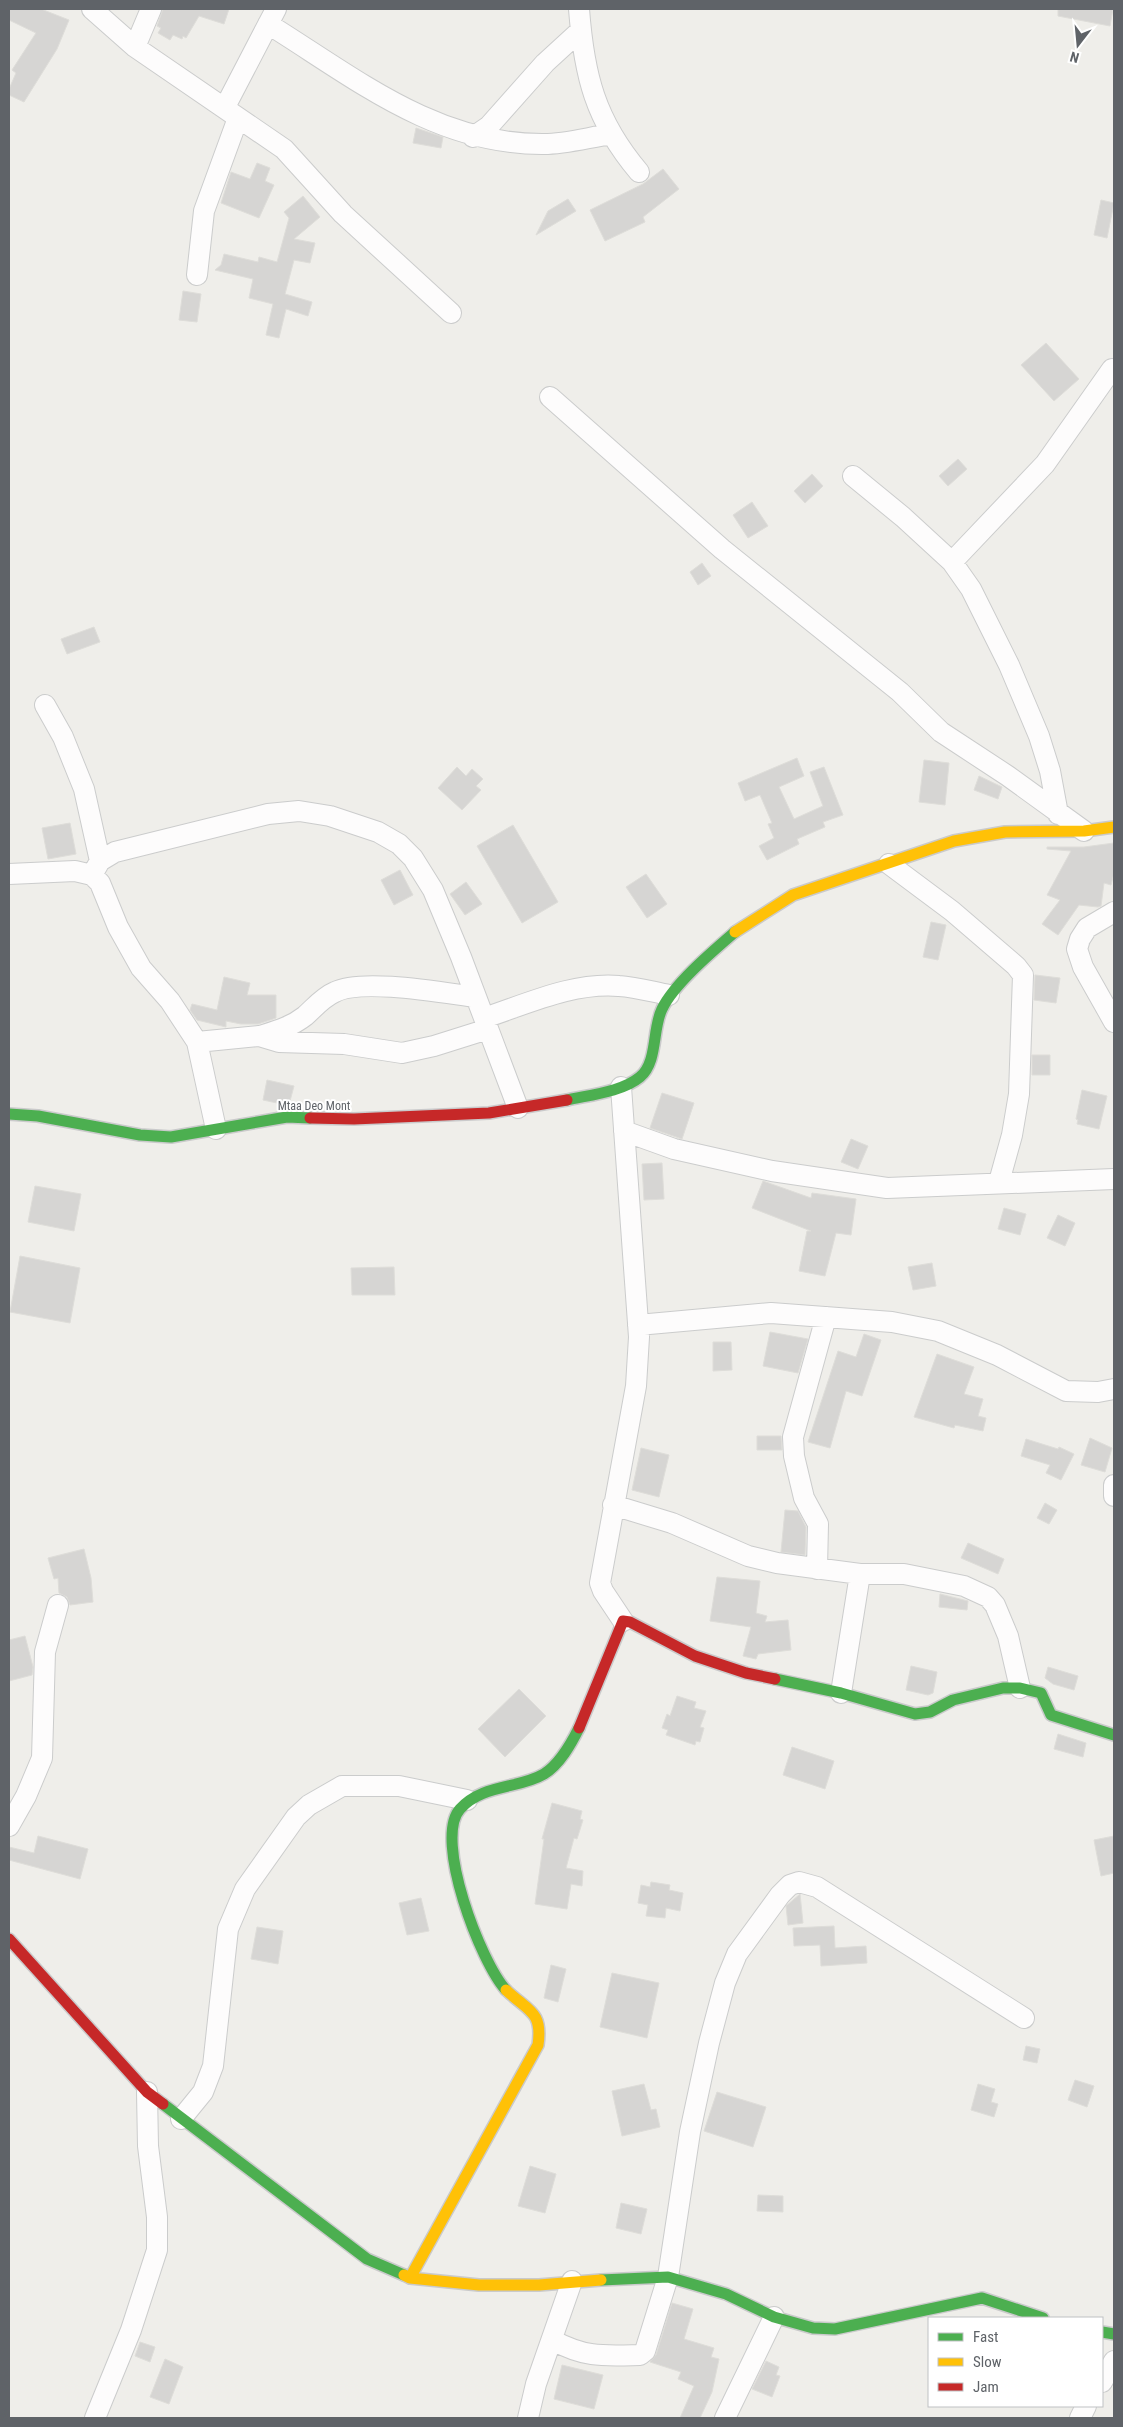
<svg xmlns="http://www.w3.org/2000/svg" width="1123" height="2427" font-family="'Roboto Condensed',sans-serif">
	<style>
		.building { fill: #d6d5d3; stroke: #deddd9 }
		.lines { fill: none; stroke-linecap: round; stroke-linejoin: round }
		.street-casing { stroke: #cbcccc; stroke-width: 22 }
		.fast-casing { stroke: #cacacb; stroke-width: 14 }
		.slow-casing { stroke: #cacacb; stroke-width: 14 }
		.jam-casing { stroke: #cacacb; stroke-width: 14 }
		.street { stroke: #fdfcfc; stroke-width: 20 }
		.fast { stroke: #4caf50; stroke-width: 11 }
		.slow { stroke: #ffc107; stroke-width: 11 }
		.jam { stroke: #c62828; stroke-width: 11 }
		.labels { text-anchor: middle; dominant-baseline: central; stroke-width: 4; stroke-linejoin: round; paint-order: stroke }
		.street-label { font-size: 12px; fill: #5f6368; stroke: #fff }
	</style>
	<rect width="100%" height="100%" fill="#efeeea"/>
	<path class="building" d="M9,9H41L69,20L57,49L24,102L9,95V89L16,73L12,70L36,33L9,20Z
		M163,9H229L224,24L199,16L186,38L183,36L182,39L173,35L170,40L158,33L161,28L157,26Z
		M1058,9H1113L1110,26L1058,16Z
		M416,128L443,137L441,148L413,143Z
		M257,163L270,168L265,181L274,185L259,218L221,203L231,172L250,179Z
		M663,169L679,189L643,217L645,222L605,241L590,210L643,184Z
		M303,196L320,217L294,239L315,243L310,263L294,260L285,294L312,302L308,316L286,309L279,338L266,335L273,304L249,298L253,279L215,270L221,265L224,254L258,262L259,257L277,262L289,218L284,212Z
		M568,199L576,211L536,235L548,211Z
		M1101,200L1114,203L1107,238L1094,235Z
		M183,291L201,294L197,322L179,320Z
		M1046,343L1079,379L1054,401L1021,365Z
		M958,459L967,469L948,486L939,476Z
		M812,474L823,486L805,503L794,491Z
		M752,502L768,526L748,538L733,515Z
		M702,563L711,576L698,585L690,572Z
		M94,627L100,642L67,654L61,639Z
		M797,758L804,776L779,787L794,819L823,806L810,772L824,767L843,815L823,822L825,827L797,839L799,844L767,860L759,846L774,838L768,824L772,823L760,795L745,801L738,783Z
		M924,760L949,763L945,805L919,802Z
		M457,767L466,776L472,769L483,779L476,786L481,790L462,810L438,788Z
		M979,776L1002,787L998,799L974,790Z
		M70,823L76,854L48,859L42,828Z
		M513,825L558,902L522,923L477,846Z
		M1114,843V873L1111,885L1104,883L1101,906L1098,907L1079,905L1058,935L1042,924L1060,900L1047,895L1071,851L1047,849V847H1084Z
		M400,870L413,895L394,905L381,880Z
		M646,874L667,904L647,918L626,887Z
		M466,882L482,904L465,915L450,894Z
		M931,922L946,925L938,960L923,957Z
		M1035,975L1060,978L1056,1003L1034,1000Z
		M224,977L250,983L247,995H276V1018L258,1024H241L226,1021V1027L197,1020L190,1010L192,1004L217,1010Z
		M1032,1055H1050V1075H1032Z
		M267,1080L294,1086L290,1101L277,1103L263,1100Z
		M1082,1090L1107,1096L1099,1129L1077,1124L1078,1120L1076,1119Z
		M662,1093L694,1103L682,1139L650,1128Z
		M851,1139L868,1146L858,1169L841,1162Z
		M662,1163L664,1199L644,1200L642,1164Z
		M763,1181L811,1198L812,1193L856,1199L851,1235L836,1233L825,1276L799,1271L807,1231H811L752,1208Z
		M35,1186L81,1194L74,1231L28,1222Z
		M1004,1208L1026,1214L1020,1235L998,1229Z
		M1058,1215L1075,1223L1065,1246L1047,1238Z
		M20,1256L80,1268L70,1323L10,1312Z
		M932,1263L936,1286L913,1290L908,1267Z
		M394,1267L395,1295H352L351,1268Z
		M770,1332L808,1339L798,1373L763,1366Z
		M864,1334L881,1340L862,1396L846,1391L830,1448L808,1442L838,1351L856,1357Z
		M713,1342H731L732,1370L713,1371Z
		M937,1354L974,1367L964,1394L983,1399L978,1416L986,1418L983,1431L955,1425L954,1428L914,1417Z
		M757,1436H781L782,1450H757Z
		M1090,1438L1112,1448L1105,1472L1081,1465Z
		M1026,1439L1058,1449L1059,1447L1074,1454L1061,1480L1046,1473L1050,1465L1021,1456Z
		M641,1448L669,1455L659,1497L632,1490Z
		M1045,1503L1057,1510L1049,1524L1037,1518Z
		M785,1510L798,1511L806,1527L805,1555L781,1552Z
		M968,1543L1004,1559L998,1574L961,1558Z
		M84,1549L91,1578L93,1602L70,1605L67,1597L59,1593L58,1578L54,1579L48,1558Z
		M717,1577L760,1581L756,1613L767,1616L765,1622L788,1620L791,1650L758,1654L756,1659L743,1656L751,1627L710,1621Z
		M940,1594L968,1601L967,1610L939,1607Z
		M25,1636L33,1667L32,1675L9,1681V1640Z
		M911,1666L937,1672L933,1693L928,1695L906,1690Z
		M1048,1667L1078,1676L1074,1690L1053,1684L1045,1678Z
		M519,1689L546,1716L505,1757L478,1729Z
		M677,1696L696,1702L694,1708L706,1711L700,1727L704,1728L700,1742L696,1741L695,1745L666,1735L668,1730L662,1728L667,1714L670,1716Z
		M1058,1734L1086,1743L1083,1757L1054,1749Z
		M792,1747L834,1761L825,1789L783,1775Z
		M552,1803L582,1811L580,1819L583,1820L577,1839L574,1838L566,1868L583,1871L582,1886L571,1884L567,1909L535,1904L544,1839H542Z
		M38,1836L88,1849L80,1879L9,1860V1847L34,1853Z
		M1114,1836V1873L1101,1876L1094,1840Z
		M651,1882L670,1885L669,1890L683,1893L680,1911L666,1908L665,1918L646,1916L648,1905L638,1903L641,1885L650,1887Z
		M800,1894L803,1923L788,1925L786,1906Z
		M421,1898L429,1931L407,1935L399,1903Z
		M834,1926L835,1948L866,1946L867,1963L821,1966L820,1945L794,1946L793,1928Z
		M257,1927L283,1931L278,1964L251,1959Z
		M551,1965L566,1969L558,2002L544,1998Z
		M612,1973L659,1983L647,2038L600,2027Z
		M1026,2046L1040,2049L1037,2063L1023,2060Z
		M1075,2080L1094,2086L1087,2107L1068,2100Z
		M644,2084L651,2110L656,2109L660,2127L622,2136L612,2091Z
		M978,2084L995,2089L991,2102L998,2104L994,2117L971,2110Z
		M717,2092L766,2107L753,2147L704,2131Z
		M530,2166L556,2174L545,2213L518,2206Z
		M758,2195L783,2196V2212L757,2211Z
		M621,2203L647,2209L641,2234L616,2228Z
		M672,2303L693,2309L684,2339L714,2348L711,2357L719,2359L712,2392L700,2418H680L694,2386L678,2379L681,2372L650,2362L656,2355Z
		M140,2342L155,2347L150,2362L135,2356Z
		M165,2359L183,2367L169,2404L150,2397Z
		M766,2361L779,2367L776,2375L780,2376L772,2397L752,2389Z
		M562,2365L603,2375L594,2409L554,2399Z"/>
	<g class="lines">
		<defs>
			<path id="street" d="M92,9L135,47L284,149L343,214L451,313
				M579,9C584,75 595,120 639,172
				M268,24C355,78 436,145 544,144C566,144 590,137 612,134
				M135,47L151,9
				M225,107L276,9
				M473,137L489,126L545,63L581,30
				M197,275L204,211L238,118
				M550,397L722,549L900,692L941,732L1008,776L1084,831
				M853,476L903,517L952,562L971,589L1009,665L1039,736L1050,771L1058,814
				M952,562L1045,464L1112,369
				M45,705L63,737L84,789L100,861
				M889,864L952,911L1016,966L1023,975L1019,1094L1012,1135L999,1182
				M9,874L75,871L92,875L100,883L118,927L141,968L170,1001L197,1042L216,1129
				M92,875L100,861L115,852L268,814L299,811L330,816L378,832L399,844L413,858L433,890L461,957L518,1108
				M1114,912L1087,928L1080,939L1077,949L1083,967L1114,1022
				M484,1018C527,1004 573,982 619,986C636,987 653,992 669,995
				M260,1036C276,1031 291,1027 305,1016C314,1008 323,997 335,992C362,978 444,993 475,997
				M197,1042L259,1036L279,1042L344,1044L402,1053L434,1046L488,1029
				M621,1087L639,1337L636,1386L600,1583L603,1591L623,1621
				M624,1131L674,1149L772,1171L887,1188L1114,1179
				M638,1325L771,1313L892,1322L938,1331L997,1355L1066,1391L1098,1392L1114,1389
				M1114,1485V1496
				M613,1505L672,1523L748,1556L777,1563L860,1574H904L964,1586L988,1597L995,1605L1008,1636L1020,1688
				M817,1569L818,1524L804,1498L794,1456L793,1437L826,1317
				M841,1693L860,1574
				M9,1826L26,1796L42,1758L45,1652L58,1605
				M181,2119L203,2092L213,2066L228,1929L245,1889L296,1817L309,1805L342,1786H399L467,1800
				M552,2340C586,2358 603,2356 640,2355L645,2351L668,2277L690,2132L709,2043L725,1983L737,1954L780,1895L790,1885L799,1882L817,1887L1024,2018
				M1102,2382L1114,2361
				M95,2418L131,2330L157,2250V2217L148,2146L147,2092
				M528,2418L536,2384L572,2281
				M725,2418L774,2317
				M1080,2418L1086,2406"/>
			<path id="fast" d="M567,1100C589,1095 622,1092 640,1077C658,1062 652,1029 662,1009C674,984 713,951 735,932
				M9,1114L38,1116L140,1135L171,1137L287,1117L310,1118
				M775,1679L841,1693L915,1714L930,1712L953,1700L1003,1688H1020L1041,1693L1051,1715L1114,1735
				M506,1990C481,1963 433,1839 460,1809C482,1784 519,1789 544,1774C560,1764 571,1744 579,1728
				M163,2104L367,2259L404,2275
				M601,2280L668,2277L726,2294L774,2317L813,2328L835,2329L982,2298L1043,2318
				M1102,2332L1114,2334"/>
			<path id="slow" d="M735,932L793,895L954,841L1005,832L1084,831L1114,827
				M404,2275L410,2278L479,2285H539L601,2280
				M410,2278L538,2045C543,2011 528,2011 506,1990"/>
			<path id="jam" d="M310,1118L354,1119L489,1113L567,1100
				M579,1728L623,1621L630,1622L695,1656L746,1673L775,1679
				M9,1939L147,2092L163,2104"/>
		</defs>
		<use href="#street" class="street-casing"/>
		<use href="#fast" class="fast-casing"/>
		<use href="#slow" class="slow-casing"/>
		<use href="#jam" class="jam-casing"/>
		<use href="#street" class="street"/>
		<use href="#fast" class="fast"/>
		<use href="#slow" class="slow"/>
		<use href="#jam" class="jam"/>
	</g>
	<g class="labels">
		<g class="street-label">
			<text x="314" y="1106">Mtaa Deo Mont</text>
		</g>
	</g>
	<rect width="1123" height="2427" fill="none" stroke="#5f6368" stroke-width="20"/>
	<rect x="928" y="2317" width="175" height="90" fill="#ffffff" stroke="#bfc1c3"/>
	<rect x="938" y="2333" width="25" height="8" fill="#4caf50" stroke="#bfc1c3"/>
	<text x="973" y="2342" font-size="15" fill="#5f6368">Fast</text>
	<rect x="938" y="2358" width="25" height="8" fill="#ffc107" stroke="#bfc1c3"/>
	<text x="973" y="2367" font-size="15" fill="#5f6368">Slow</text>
	<rect x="938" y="2383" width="25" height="8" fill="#c62828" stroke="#bfc1c3"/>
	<text x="973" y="2392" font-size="15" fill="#5f6368">Jam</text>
	<g transform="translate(1078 45) rotate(196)" stroke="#ffffff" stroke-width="4" paint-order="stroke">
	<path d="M0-4L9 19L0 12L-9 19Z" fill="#5f6368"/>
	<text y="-8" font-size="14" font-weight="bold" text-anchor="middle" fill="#5f6368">N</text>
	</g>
</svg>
